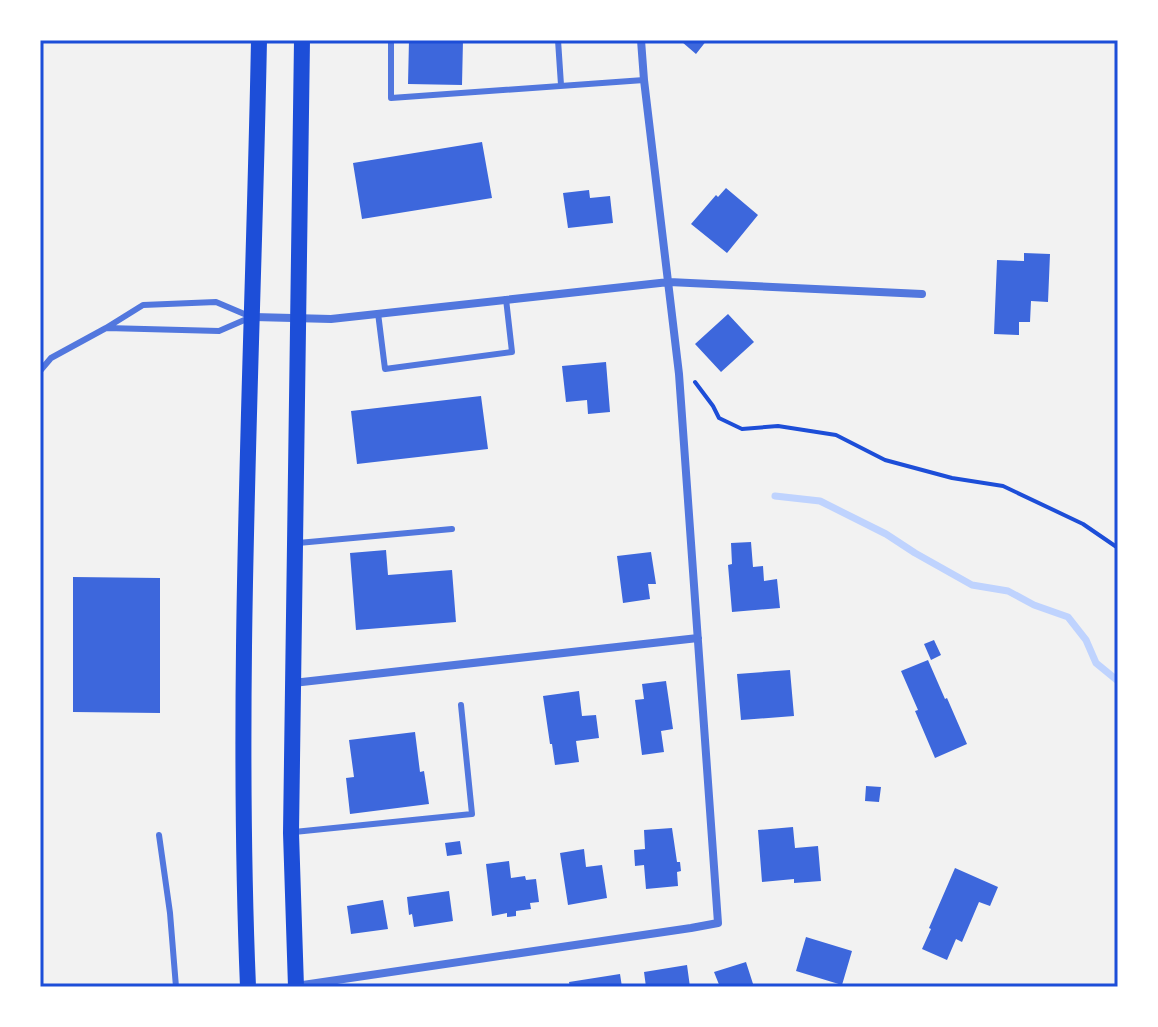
<svg xmlns="http://www.w3.org/2000/svg" width="1158" height="1027" font-family="Figtree,sans-serif">
	<style>
		.lines { fill: none; stroke-linecap: round; stroke-linejoin: round }
		.stream { stroke: #bfd3fe; stroke-width: 7 }
		.building { fill: #3d67dc }
		.path { stroke: #1d4ed8; stroke-width: 4 }
		.service { stroke: #5277de; stroke-width: 6 }
		.minor { stroke: #5277de; stroke-width: 8 }
		.secondary { stroke: #1d4ed8; stroke-width: 16 }
		.neatline { fill: none; stroke: #1d4ed8; stroke-width: 3 }
	</style>
	<rect width="100%" height="100%" fill="#f2f2f2"/>
	<g class="lines">
		<path class="stream" d="M775,496L820,501L886,534L915,553L972,585L1008,591L1034,605L1068,617L1086,640L1096,663L1118,681"/>
	</g>
	<path class="building" d="M409,40H463L462,85L408,84Z
		M684,40H707L696,54L682,42Z
		M482,142L492,198L362,219L353,163Z
		M726,188L758,215L727,253L691,224L716,195L718,197Z
		M589,190L590,198L610,196L613,223L568,228L563,193Z
		M1024,253L1050,254L1048,302L1031,301L1030,322H1019V335L994,334L997,260L1024,261Z
		M728,314L754,342L721,372L695,344Z
		M606,362L610,412L588,414L587,400L566,402L562,366Z
		M481,396L488,449L357,464L351,411Z
		M751,542L753,567L763,566L764,581L777,579L780,608L732,612L728,565L732,564L731,543Z
		M386,550L388,575L452,570L456,622L356,630L350,553Z
		M651,552L656,584H648L650,599L623,603L617,556Z
		M73,577L160,578V713L73,712Z
		M934,640L941,655L931,660L924,644Z
		M928,660L945,699L947,698L967,744L935,758L915,711L918,710L901,671Z
		M790,670L794,716L741,720L737,674Z
		M666,681L673,729L661,731L664,752L642,755L635,700L644,699L642,684Z
		M579,691L582,716L596,715L599,738L576,741L579,762L555,765L552,744H550L543,696Z
		M415,732L420,772L424,771L429,804L350,814L346,778L354,777L349,740Z
		M866,786L881,787L879,802L865,801Z
		M793,827L795,848L818,846L821,881L794,883V879L762,882L758,830Z
		M672,828L677,862H680L681,871L677,872L678,886L646,889L644,865L635,866L634,850L645,849L644,830Z
		M460,841L462,854L447,856L445,843Z
		M584,849L586,867L602,865L607,898L568,905L560,853Z
		M509,861L511,878L525,876L526,880L536,879L539,902L530,903L531,909L516,911V916L507,917V913L492,916L486,864Z
		M955,868L998,887L990,906L979,902L962,942L956,939L947,960L922,949L931,929L929,928Z
		M449,891L453,921L414,927L412,914L409,915L407,897Z
		M383,900L388,929L351,934L347,906Z
		M806,937L852,951L842,985L796,971Z
		M746,962L754,987H720L714,972Z
		M687,965L690,987H646L644,972Z
		M620,974L622,987H570L569,982Z"/>
	<g class="lines">
		<path class="path" d="M695,382L713,406L719,418L742,429L778,426L836,435L885,460L952,478L1003,486L1083,524L1118,548"/>
		<path class="service" d="M391,40V98L644,80
			M558,40L561,85
			M378,313L385,369L512,352L506,299
			M107,328L219,331L249,318
			M40,371L51,358L106,328L143,305L216,302L249,316
			M298,543L452,529
			M294,832L472,814L461,705
			M159,835L170,913L176,987"/>
		<path class="minor" d="M253,317L331,319L669,282L922,294
			M293,683L698,638
			M296,986L691,928L718,923L679,374L644,80L641,40"/>
		<path class="secondary" d="M248,987C235,672 253,355 259,40
			M296,987L291,833L302,40"/>
	</g>
	<rect width="1158" height="1027" fill="none" stroke="#ffffff" stroke-width="84"/>
	<rect x="42" y="42" width="1074" height="943" class="neatline"/>
</svg>
